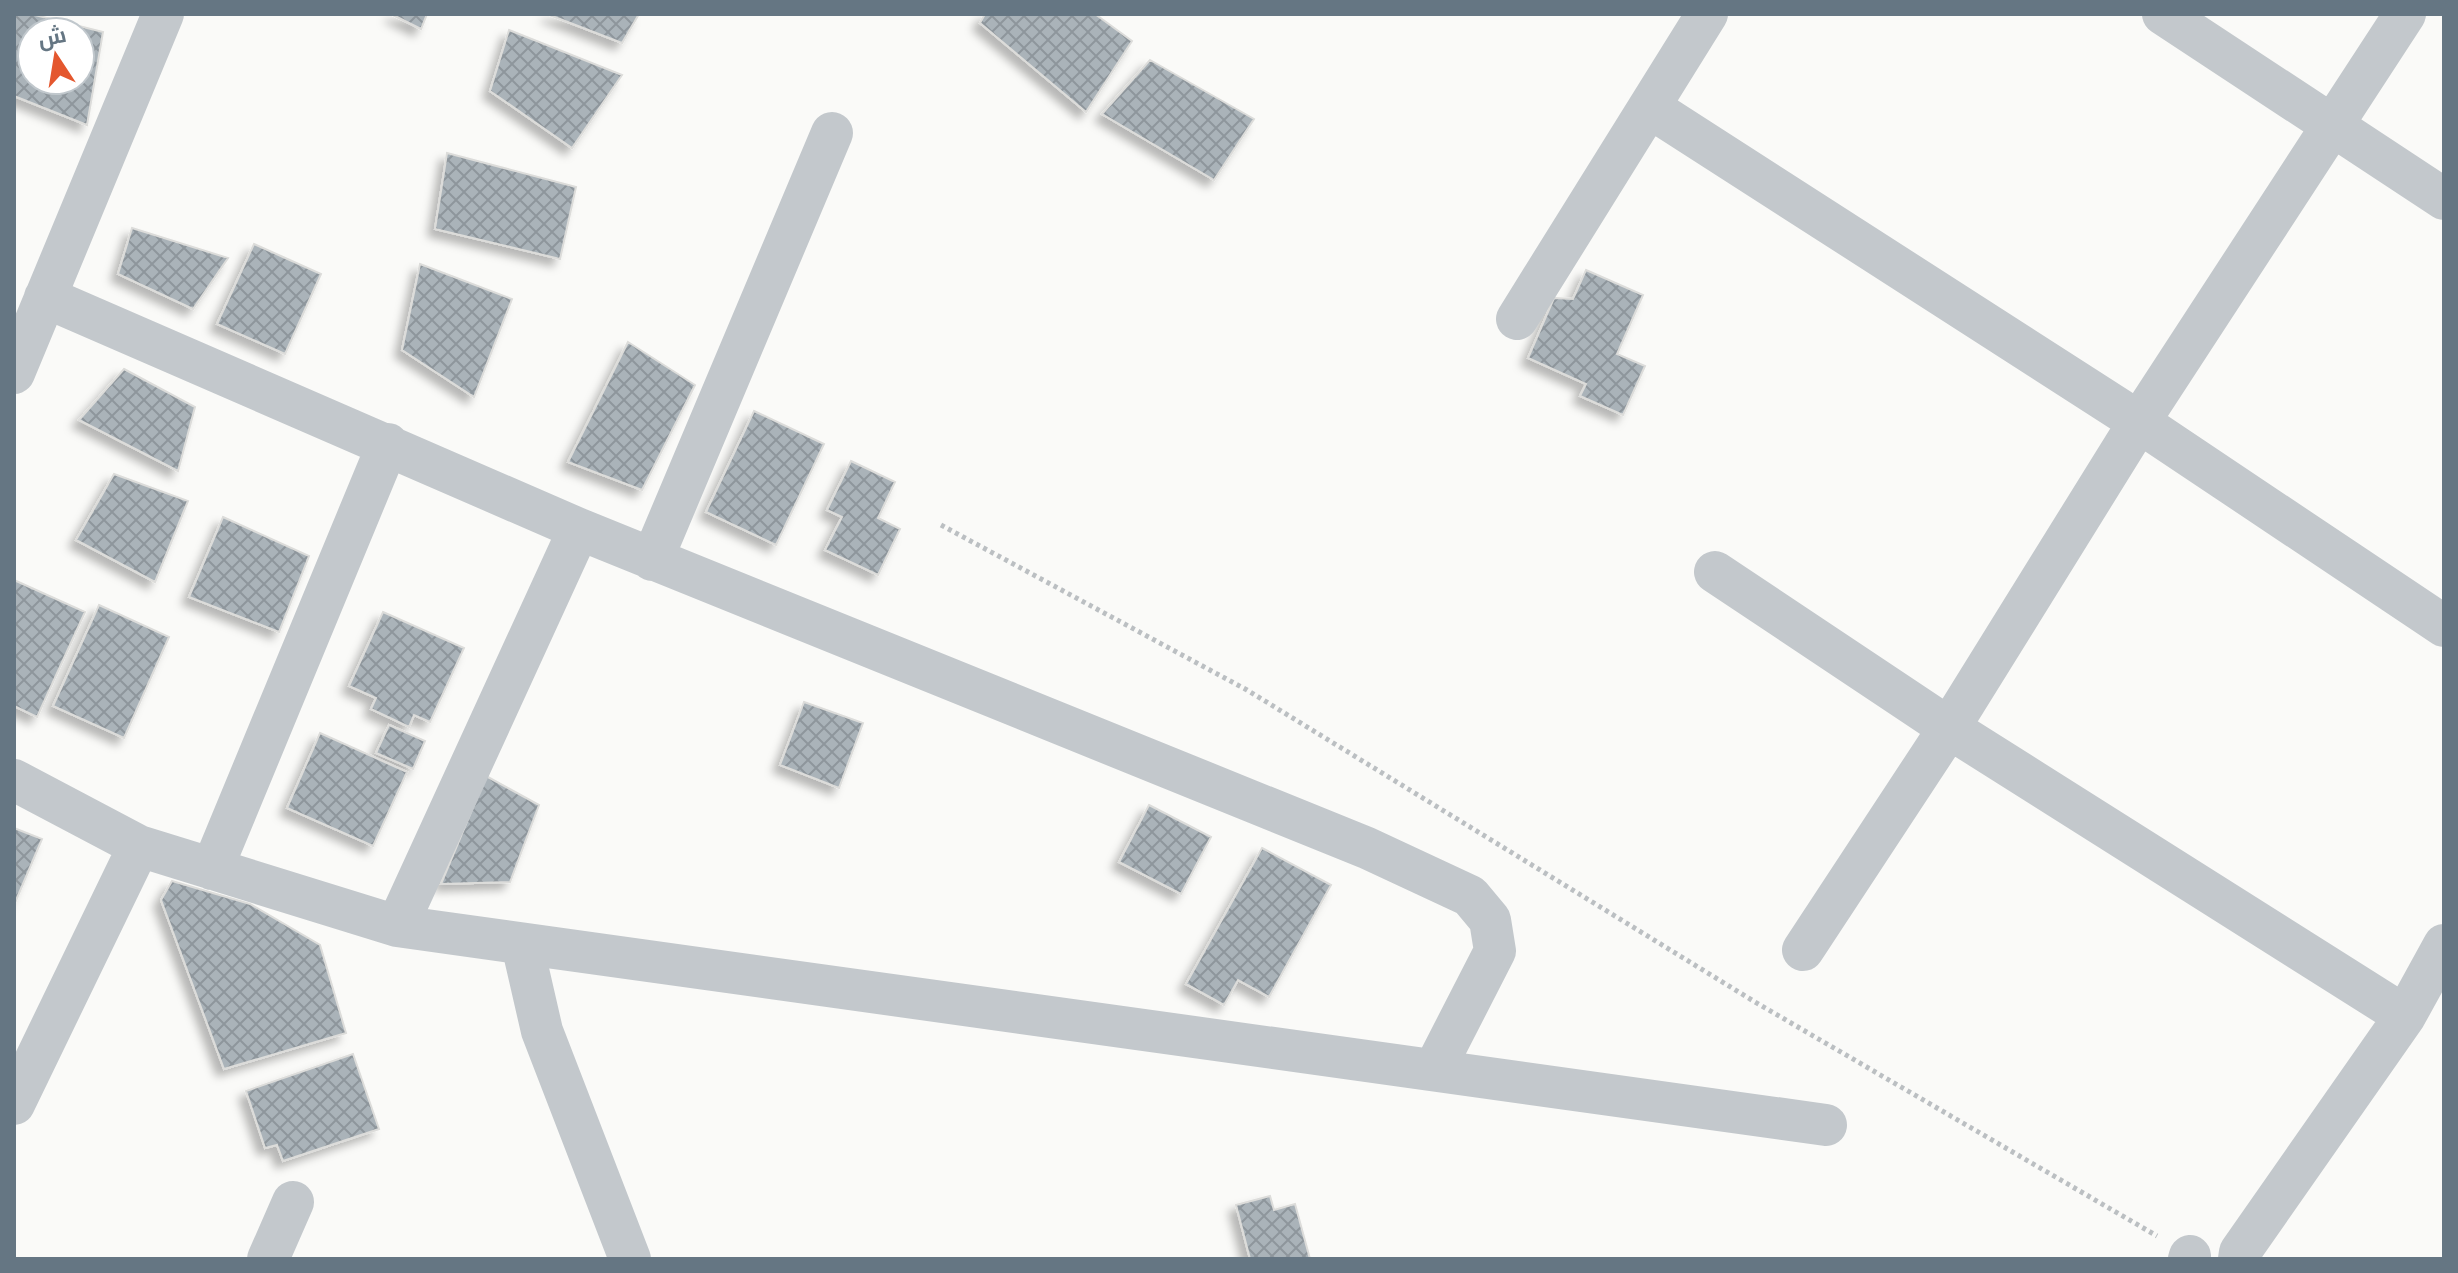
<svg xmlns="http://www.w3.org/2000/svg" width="2458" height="1273" font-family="'Varela Round',Cairo,sans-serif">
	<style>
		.building { fill: url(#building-cross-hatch); stroke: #dcdcda; stroke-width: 2; fill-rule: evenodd; filter: url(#shadow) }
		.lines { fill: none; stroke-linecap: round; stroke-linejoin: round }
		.path { stroke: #bbbfc2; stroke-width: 5; stroke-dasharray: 4 4; stroke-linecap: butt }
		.street { stroke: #c3c8cc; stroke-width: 42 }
	</style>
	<defs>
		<pattern id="building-cross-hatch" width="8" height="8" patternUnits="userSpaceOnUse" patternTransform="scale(2)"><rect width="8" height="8" fill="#aab3b9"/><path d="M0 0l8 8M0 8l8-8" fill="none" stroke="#8e969c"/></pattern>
		<filter id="shadow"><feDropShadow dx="-7" dy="7" stdDeviation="4" flood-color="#0004"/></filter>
	</defs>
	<rect width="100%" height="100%" fill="#fafaf8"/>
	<path class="building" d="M14,14H31L103,32L87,125L14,96ZM32,32H80V80H32Z
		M391,14H427L421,29Z
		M547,14H639L622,43Z
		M985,14H1095L1132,41L1086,112L980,23Z
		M509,30L622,75L572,148L490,91Z
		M1150,60L1254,119L1214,180L1102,114Z
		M447,153L576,187L560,259L435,229Z
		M132,228L228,258L193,309L118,274Z
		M254,244L321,274L285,354L217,324Z
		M420,264L512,299L474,397L402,350Z
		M1586,270L1643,295L1617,354L1645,366L1623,415L1580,396L1586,384L1528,358L1554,298L1573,299Z
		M628,342L695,385L642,490L568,462Z
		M124,369L195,407L178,471L79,420Z
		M754,411L824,444L776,545L706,512Z
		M851,461L895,482L878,518L900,529L878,575L825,550L842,517L827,510Z
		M114,474L188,501L155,582L76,540Z
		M223,517L309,556L279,632L189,597Z
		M14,580L85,612L37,717L14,706Z
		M99,605L169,637L124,738L53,706Z
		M383,612L464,648L430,722L414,715L409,727L371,709L376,698L349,686Z
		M804,702L863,723L839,788L780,765Z
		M389,725L425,741L413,769L376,753Z
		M320,733L407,772L373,846L287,808Z
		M486,776L539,805L510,882L441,884Z
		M1149,805L1211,837L1181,894L1119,862Z
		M14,828L42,839L14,905Z
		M1262,848L1331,885L1269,997L1238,980L1224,1005L1186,984Z
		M172,881L250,904L320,945L346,1033L224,1069L161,900Z
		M353,1054L379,1129L283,1161L277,1145L265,1148L246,1091Z
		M1270,1196L1274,1210L1295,1204L1310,1259H1250L1236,1205Z"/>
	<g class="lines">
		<path class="path" d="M941,525L1247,690L1755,1002L2157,1236"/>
		<path class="street" d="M2163,14L2444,199
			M1649,107L2139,422L2444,626
			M45,297L579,529L397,926
			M1517,319L1707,14
			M14,373L163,14
			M579,529L1367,848L1470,896L1490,920L1495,951L1434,1070
			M652,560L832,133
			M1715,572L1949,728L2405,1016
			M14,780L139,846
			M212,869L388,444
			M522,944L542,1031L630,1259
			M1803,950L1949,728L2139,422L2405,14
			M14,1104L139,846L397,926L1826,1125
			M268,1259L293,1202
			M2189,1259L2190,1256
			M2239,1259L2240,1252L2405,1016L2444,945"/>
	</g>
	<rect width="2458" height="1273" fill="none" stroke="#657683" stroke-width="32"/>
	<g transform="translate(56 56) rotate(348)"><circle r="38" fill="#ffffff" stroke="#c1c8cd" stroke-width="2"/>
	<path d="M0-6L14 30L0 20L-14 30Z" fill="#e4572e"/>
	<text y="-12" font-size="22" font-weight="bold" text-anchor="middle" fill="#657683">ش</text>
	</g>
</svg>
